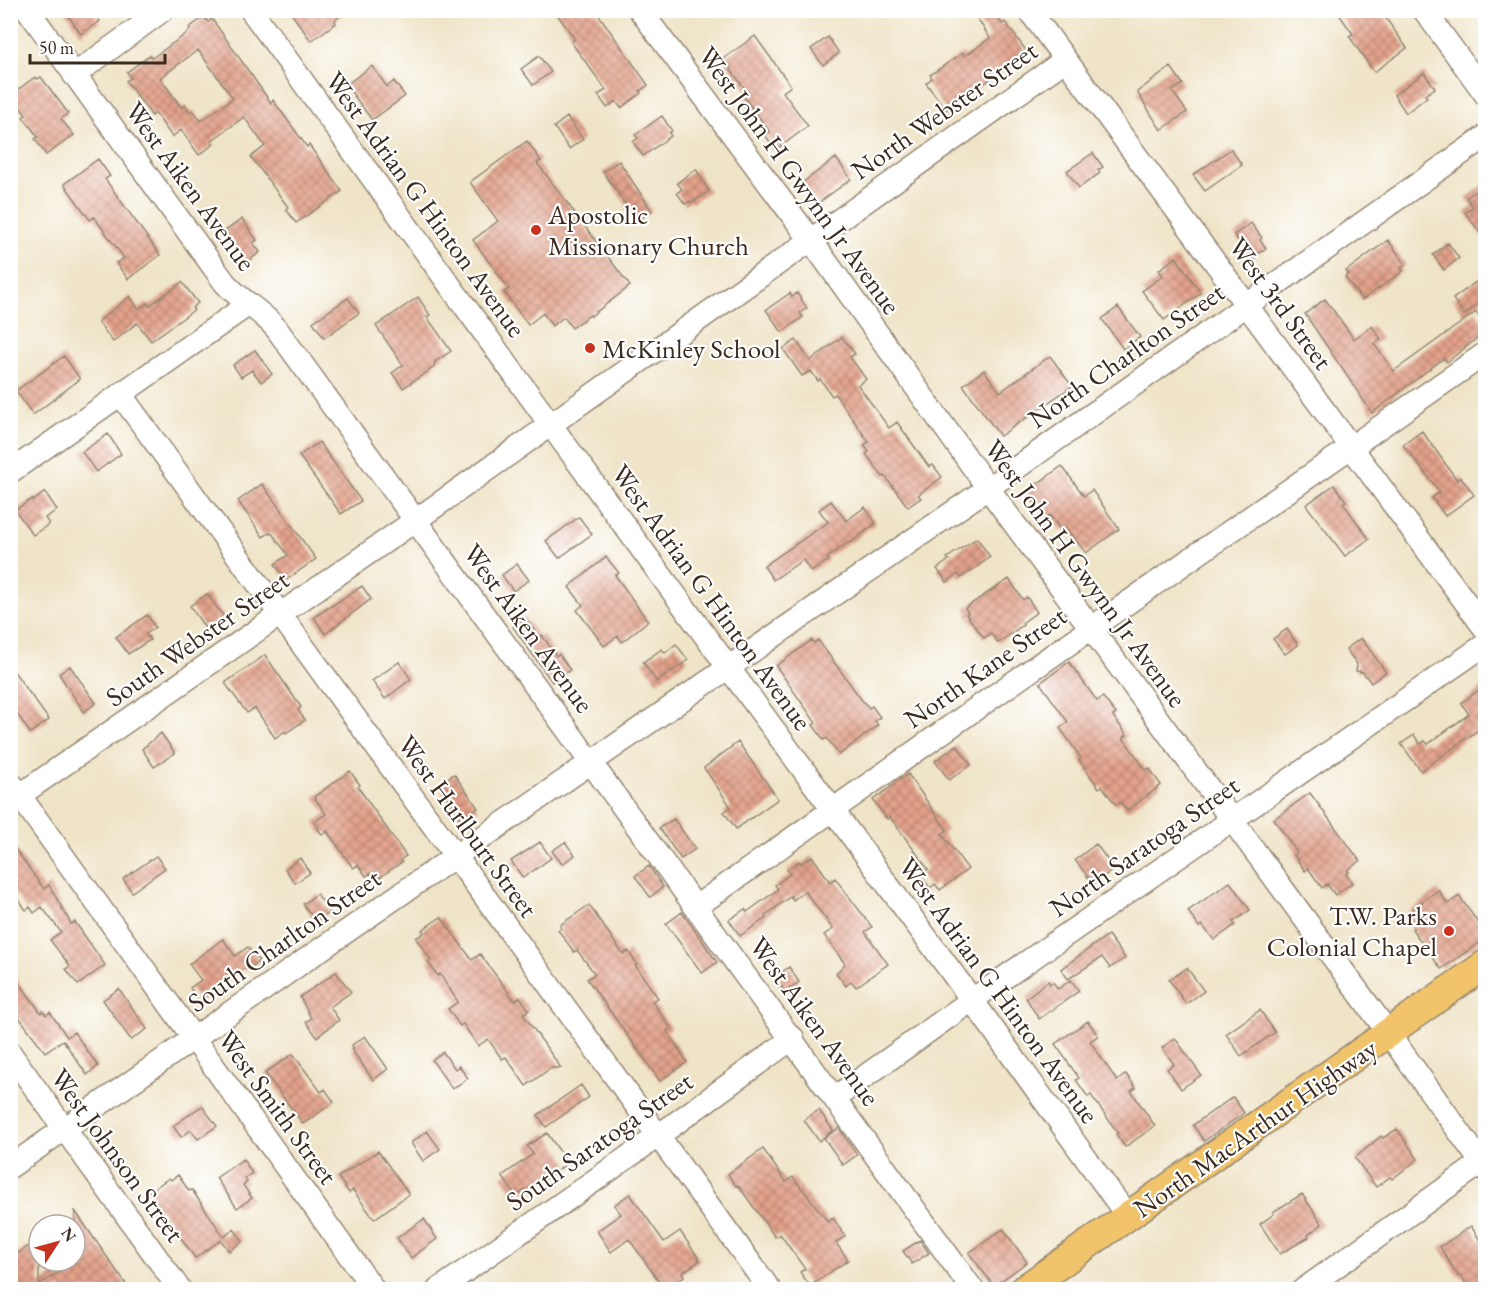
<svg xmlns="http://www.w3.org/2000/svg" width="1496" height="1300" font-family="'EB Garamond',serif">
	<style>
		.building { fill: url(#building-cross-hatch); fill-rule: evenodd }
		.lines { fill: none; stroke-linecap: round; stroke-linejoin: round }
		.minor-casing { stroke: #958773; stroke-width: 25 }
		.major-casing { stroke: #958773; stroke-width: 31 }
		.minor { stroke: #fff; stroke-width: 22 }
		.major { stroke: #f1c36a; stroke-width: 28 }
		.poi-dot { fill: #c8321e; stroke: #fff; stroke-width: 2 }
		.labels { text-anchor: middle; dominant-baseline: central; stroke-width: 4.5; stroke-linejoin: round; paint-order: stroke }
		.street-label { font-size: 27px; fill: #3b2a1e; stroke: #fff }
		.poi-label { font-size: 27px; fill: #3b2a1e; stroke: #fff; text-anchor: start }
	</style>
	<defs>
		<pattern id="building-cross-hatch" width="8" height="8" patternUnits="userSpaceOnUse" patternTransform="scale(1.5)"><rect width="8" height="8" fill="#e3a28b"/><path d="M0 0l8 8M0 8l8-8" fill="none" stroke="#b98471"/></pattern>
	</defs>
	<rect width="100%" height="100%" fill="#fff"/>
	<filter id="ink" filterUnits="userSpaceOnUse"><feTurbulence type="fractalNoise" baseFrequency=".0167" numOctaves="2"/><feDisplacementMap in="SourceGraphic" scale="12" xChannelSelector="R" yChannelSelector="G"/><feConvolveMatrix kernelMatrix="1 2 1 2 8 2 1 2 1" color-interpolation-filters="sRGB"/></filter>
	<filter id="wash" filterUnits="userSpaceOnUse"><feTurbulence type="fractalNoise" baseFrequency=".008" numOctaves="4" result="noise"/><feDisplacementMap in="SourceGraphic" scale="24" xChannelSelector="R" yChannelSelector="G"/><feGaussianBlur stdDeviation="1.35" result="paint"/><feColorMatrix in="noise" values="0 0 0 0 0 0 0 0 0 0 0 0 0 0 0 0 0 1.4 0 .05"/><feComposite in="paint" operator="in"/></filter>
	<g filter="url(#wash)">
		<rect width="100%" height="100%" fill="#efe4c8"/>
		<g id="blocks">
			<path class="building" d="M64,10H92L100,21L81,34Z
				M289,10H348L335,20L336,23L311,41Z
				M554,10L596,11L648,85L640,91L641,93L621,108L616,101L607,108L598,95L606,90L571,42L575,39Z
				M988,10H992L1002,24L1005,22L1028,53L946,110L926,83L932,78L930,75L963,53L965,56L990,38L977,18Z
				M1336,10H1380L1407,48L1374,72L1349,36L1353,34Z
				M204,17L208,22L212,19L271,103L273,100L307,147L309,145L342,191L296,223L286,209L288,207L251,157L265,146L244,117L211,141L214,144L199,155L181,130L172,137L155,113L152,116L126,81L131,78L127,72L150,55L152,58L183,36L190,30L189,28ZM198,50L233,98L201,121L193,110L190,112L185,105L182,108L160,78Z
				M755,36L791,86L783,92L808,126L776,150L765,135L770,132L744,97L749,94L723,59Z
				M828,37L839,53L823,65L811,49Z
				M539,56L551,72L533,85L521,69Z
				M372,66L387,87L394,81L405,96L372,120L346,85Z
				M1171,67L1183,84L1172,91L1187,112L1161,130L1137,92Z
				M1424,73L1435,88L1425,95L1427,97L1406,113L1394,95Z
				M35,77L37,79L41,77L68,113L61,119L74,135L46,155L35,139L38,137L23,117L26,115L11,95Z
				M662,116L672,131L669,133L671,136L643,156L633,142L638,138L635,135Z
				M567,117L583,139L569,149L554,127Z
				M527,141L541,161L537,163L630,286L591,316L590,315L572,328L564,317L552,326L543,313L528,325L504,292L509,289L473,240L498,221L470,182Z
				M1231,149L1242,165L1205,191L1193,175Z
				M1093,153L1103,167L1098,170L1100,173L1079,188L1067,171Z
				M836,158L851,179L817,204L802,183Z
				M98,159L110,176L105,179L160,255L128,279L116,263L124,258L94,217L90,220L64,184Z
				M619,161L652,211L634,223L625,208L627,206L603,172Z
				M696,169L709,191L692,203L690,201L685,204L677,193L682,189L677,183Z
				M1485,184V240L1465,212L1473,207L1466,198Z
				M242,219L257,240L253,243L260,252L247,262L225,231Z
				M1251,223L1262,238L1260,240L1266,248L1249,260L1239,245L1241,244L1234,235Z
				M1388,240L1406,265L1401,268L1403,271L1362,300L1345,277L1349,274L1346,271Z
				M1448,243L1459,258L1444,270L1433,255Z
				M1176,257L1201,293L1164,320L1142,291L1163,276L1159,270Z
				M1485,275V299L1464,315L1453,299Z
				M182,282L198,303L192,308L194,310L151,341L137,323L113,342L98,322L130,296L138,309L147,303L149,306Z
				M790,293L792,297L797,293L807,308L800,313L803,317L782,332L766,310Z
				M418,297L430,315L427,317L451,351L435,362L434,367L429,371L403,388L392,373L403,365L376,326Z
				M348,298L359,313L324,338L313,322Z
				M1325,299L1354,339L1372,326L1381,339L1374,344L1394,371L1476,312L1485,325V332L1447,362L1444,358L1372,413L1305,314Z
				M1118,307L1140,337L1123,349L1102,319Z
				M842,337L855,354L850,357L866,379L858,385L889,428L897,422L929,467L933,465L942,477L918,495L921,498L908,507L885,476L883,477L866,454L869,452L864,445L869,442L835,394L832,396L820,379L818,381L811,371L802,376L783,349L796,340L810,361Z
				M255,350L272,374L261,382L252,370L241,377L233,365Z
				M64,356L80,379L33,415L16,391Z
				M1050,356L1072,386L1000,436L963,385L984,370L1000,392Z
				M1422,431L1457,480L1461,477L1474,495L1445,516L1432,498L1440,492L1403,445Z
				M108,434L121,454L96,472L82,452Z
				M319,442L361,501L341,514L299,456Z
				M1062,466L1084,496L1092,490L1119,529L1086,553L1066,528L1061,531L1050,515L1046,518L1026,492Z
				M262,484L316,559L286,580L275,564L288,555L271,532L263,537L238,501Z
				M1334,485L1346,501L1343,503L1369,539L1345,556L1306,505Z
				M45,492L57,510L45,518L49,524L33,535L15,510L32,499L33,501Z
				M831,501L846,521L865,507L876,523L850,543L849,542L827,558L829,560L811,572L803,560L773,580L764,566L828,522L819,510Z
				M579,517L592,534L559,558L546,541Z
				M977,538L990,557L961,578L958,574L947,582L937,569L949,560L947,558Z
				M606,557L619,573L615,575L648,621L622,642L618,636L604,646L577,610L583,605L569,587Z
				M517,564L529,580L513,591L502,575Z
				M1009,579L1023,600L1027,597L1037,612L1022,623L1023,625L998,643L991,633L984,638L966,614L968,613L965,608Z
				M362,586L371,599L325,634L314,617Z
				M207,594L225,618L207,631L190,606Z
				M147,615L155,627L146,634L150,640L128,654L116,637Z
				M525,618L539,638L542,635L556,656L559,654L570,670L552,682L513,627Z
				M1287,629L1298,645L1285,654L1273,639Z
				M1361,638L1386,672L1371,683L1363,672L1356,671L1357,664L1346,649Z
				M812,640L814,643L818,640L861,699L869,708L872,706L880,717L875,721L878,725L839,755L827,738L824,740L813,725L816,723L776,666Z
				M676,644L688,660L657,682L643,662L662,649L665,653Z
				M265,655L301,707L298,710L305,720L286,733L285,731L275,738L255,708L247,713L225,683Z
				M399,662L411,679L385,699L372,681Z
				M1069,662L1097,701L1103,697L1116,714L1113,716L1127,735L1123,738L1146,770L1149,768L1161,785L1127,811L1120,802L1116,805L1102,786L1099,788L1079,760L1081,758L1060,728L1068,722L1040,683Z
				M10,666L49,720L30,733L14,709H10Z
				M70,666L96,703L84,712L59,674Z
				M1485,686V725L1421,771L1401,744L1414,735L1420,744L1425,741L1428,744L1469,714L1461,703Z
				M161,733L175,753L154,767L142,749Z
				M738,742L778,799L736,829L724,812L731,807L704,768Z
				M957,745L971,765L949,780L935,761Z
				M350,771L360,785L358,787L406,856L400,860L402,862L376,880L371,873L366,876L358,865L353,868L327,831L322,835L314,822L326,814L314,797Z
				M454,774L478,808L461,819L438,785Z
				M908,774L947,830L942,834L968,869L940,890L935,884L930,888L920,874L928,869L890,817L887,819L873,800Z
				M1310,793L1360,861L1347,870L1349,872L1346,874L1352,883L1335,895L1327,884L1322,888L1308,868L1305,871L1294,855L1297,853L1274,819Z
				M674,819L695,849L681,859L659,828Z
				M10,842L44,889L49,885L71,924L75,922L105,965L78,985L66,969L70,966L50,940L61,932L42,907L34,913L30,907L26,910L10,887Z
				M540,842L551,858L523,878L511,861Z
				M565,842L575,855L562,864L552,851Z
				M1096,844L1114,869L1093,884L1075,860Z
				M156,856L165,868L132,892L123,879Z
				M812,856L830,882L835,878L872,927L865,932L888,964L856,987L851,981L846,986L836,973L845,964L824,935L833,929L805,891L793,900L791,896L765,916L766,918L740,936L729,920L745,909L747,912L776,891L778,889L775,885L790,874L787,870L799,861L801,864Z
				M300,858L310,873L295,883L285,869Z
				M649,866L663,887L650,897L635,876Z
				M1230,882L1250,910L1233,922L1235,925L1214,940L1202,925L1199,927L1188,911Z
				M1438,890L1448,904L1459,896L1485,932V939L1441,969L1412,929L1414,928L1404,915Z
				M317,894L330,912L316,922L303,904Z
				M589,905L623,954L628,951L637,964L635,965L658,998L652,1001L671,1028L667,1031L687,1062L660,1081L587,979L595,974L577,950L574,952L558,930L561,928L560,925Z
				M682,912L717,962L702,973L666,924Z
				M441,917L472,960L480,954L515,1001L520,997L529,1010L523,1014L561,1068H551L526,1086L506,1057L502,1059L488,1039L478,1046L463,1024L460,1026L448,1009L458,1002L440,974L438,976L428,962L431,960L416,938L424,933L422,930Z
				M1108,935L1125,958L1110,968L1102,957L1068,979L1061,969Z
				M223,939L235,956L248,947L259,961L247,970L245,968L199,1001L190,988L201,980L189,964Z
				M789,967L799,982L785,992L775,977Z
				M1187,968L1204,991L1186,1004L1169,980Z
				M10,969L41,1013L43,1011L46,1015L50,1012L67,1037L74,1032L98,1066L87,1075L63,1040L45,1052L10,1005Z
				M336,972L351,992L330,1007L339,1020L317,1037L306,1022L311,1018L300,997Z
				M1071,980L1079,991L1039,1019L1026,998L1048,981L1050,984L1053,982L1058,989Z
				M119,989L147,1029L131,1040L103,1000Z
				M1260,1010L1275,1032L1241,1056L1226,1034Z
				M1088,1021L1098,1036L1090,1041L1117,1081L1126,1074L1136,1088L1131,1091L1155,1126L1125,1147L1116,1134L1118,1133L1091,1095L1088,1097L1076,1080L1079,1078L1055,1044Z
				M365,1036L388,1069L373,1080L352,1050L354,1049L352,1045Z
				M1175,1038L1201,1075L1181,1089L1167,1069L1174,1064L1162,1048Z
				M443,1052L455,1069L459,1066L468,1078L452,1089L432,1060Z
				M293,1054L321,1092L325,1089L334,1102L303,1124L265,1073Z
				M581,1085L589,1097L546,1127L538,1115Z
				M1233,1097L1244,1113L1204,1141L1193,1125Z
				M202,1106L217,1126L198,1139L191,1130L181,1137L173,1126Z
				M819,1110L833,1130L819,1141L804,1120Z
				M839,1128L857,1155L843,1165L824,1138Z
				M1397,1129L1418,1159L1392,1179L1390,1177L1376,1187L1355,1158L1381,1136L1383,1138Z
				M427,1131L440,1149L423,1161L411,1143Z
				M547,1133L568,1163L527,1192L525,1190L516,1196L502,1176L533,1154L527,1146Z
				M763,1149L786,1182L793,1177L828,1222L833,1218L845,1236L836,1243L848,1260L810,1286L800,1272L805,1269L780,1234L775,1237L738,1185L736,1186L728,1174Z
				M378,1151L409,1194L374,1219L353,1190L349,1193L338,1177Z
				M243,1159L252,1173L245,1178L247,1182L243,1185L252,1198L237,1208L216,1178Z
				M178,1175L189,1191L192,1190L224,1237L234,1229L243,1241L229,1251L221,1240L195,1258L160,1208L158,1210L149,1198L152,1196L149,1192L169,1178L171,1180Z
				M630,1194L664,1242L680,1231L700,1260L682,1273L684,1276L665,1290L629,1239L611,1252L597,1231L621,1214L614,1205Z
				M1302,1194L1322,1224L1308,1235L1309,1237L1280,1254L1260,1224L1274,1214L1273,1212Z
				M75,1211L130,1290H10V1259L39,1239V1285L75,1261Z
				M424,1219L437,1239L411,1258L397,1238Z
				M1471,1226L1485,1248V1278L1470,1289L1460,1275L1458,1276L1440,1247Z
				M1003,1229L1027,1262L994,1286L969,1253Z
				M920,1240L929,1253L912,1264L903,1251Z"/>
		</g>
	</g>
	<g filter="url(#ink)">
		<use href="#blocks" fill-opacity="0" stroke="#958773" stroke-width="1.5"/>
		<g class="lines">
			<defs>
				<path id="minor" d="M28,10L225,283C240,300 261,311 276,328L973,1290
					M251,10L550,424L972,1000L1128,1217
					M640,10L810,239L988,488L1376,1016L1486,1169
					M1029,10L1486,630
					M1424,10L1486,95
					M74,75L163,10
					M121,395L770,1290
					M10,472L249,304
					M10,782L374,1290
					M10,802L416,520L1065,60
					M697,906L961,719L1486,353
					M10,1053L180,1290
					M836,1097L972,1000L1486,644
					M10,1167L324,947L988,488L1486,136
					M438,1290L658,1136L793,1038
					M1303,1290L1481,1163"/>
				<path id="major" d="M1023,1290L1486,964"/>
			</defs>
			<use href="#minor" class="minor-casing"/>
			<use href="#major" class="major-casing"/>
			<use href="#minor" class="minor"/>
			<use href="#major" class="major"/>
		</g>
	</g>
	<g class="poi-dot">
		<circle cx="536" cy="230" r="6"/>
		<circle cx="590" cy="348" r="6"/>
		<circle cx="1449" cy="931" r="6"/>
	</g>
	<g class="labels">
		<g class="street-label">
			<text transform="translate(944 110) rotate(-35)">North Webster Street</text>
			<text transform="translate(800 180) rotate(54)">West John H Gwynn Jr Avenue</text>
			<text transform="translate(191 186) rotate(54)">West Aiken Avenue</text>
			<text transform="translate(426 204) rotate(54)">West Adrian G Hinton Avenue</text>
			<text transform="translate(1281 303) rotate(54)">West 3rd Street</text>
			<text transform="translate(1126 355) rotate(-35)">North Charlton Street</text>
			<text transform="translate(1086 573) rotate(54)">West John H Gwynn Jr Avenue</text>
			<text transform="translate(712 597) rotate(54)">West Adrian G Hinton Avenue</text>
			<text transform="translate(529 628) rotate(54)">West Aiken Avenue</text>
			<text transform="translate(197 638) rotate(-35)">South Webster Street</text>
			<text transform="translate(985 667) rotate(-35)">North Kane Street</text>
			<text transform="translate(468 826) rotate(54)">West Hurlburt Street</text>
			<text transform="translate(1144 846) rotate(-35)">North Saratoga Street</text>
			<text transform="translate(284 940) rotate(-35)">South Charlton Street</text>
			<text transform="translate(999 990) rotate(54)">West Adrian G Hinton Avenue</text>
			<text transform="translate(815 1021) rotate(54)">West Aiken Avenue</text>
			<text transform="translate(278 1107) rotate(54)">West Smith Street</text>
			<text transform="translate(1255 1128) rotate(-35)">North MacArthur Highway</text>
			<text transform="translate(599 1141) rotate(-35)">South Saratoga Street</text>
			<text transform="translate(118 1155) rotate(54)">West Johnson Street</text>
		</g>
		<g class="poi-label">
			<text x="548" y="214">Apostolic<tspan x="548" dy="31">Missionary Church</tspan></text>
			<text x="602" y="348">McKinley School</text>
			<text x="1437" y="915" text-anchor="end">T.W. Parks<tspan x="1437" dy="31">Colonial Chapel</tspan></text>
		</g>
	</g>
	<rect width="1496" height="1300" fill="none" stroke="#fff" stroke-width="36"/>
	<g transform="translate(57 1243) rotate(54)"><circle r="28" fill="#ffffff" stroke="#b1aaa5" stroke-width="1.5"/>
	<path d="M0-4.5L10 22L0 15L-10 22Z" fill="#c8321e"/>
	<text y="-9" font-size="16" font-weight="bold" text-anchor="middle" fill="#3b2a1e">N</text>
	</g>
	<path d="M30 54v9h135v-9" fill="none" stroke="#3b2a1e" stroke-width="3"/>
	<text x="39" y="54" font-size="18" fill="#3b2a1e" stroke="#ffffff" stroke-width="4.5" paint-order="stroke">50 m</text>
</svg>
